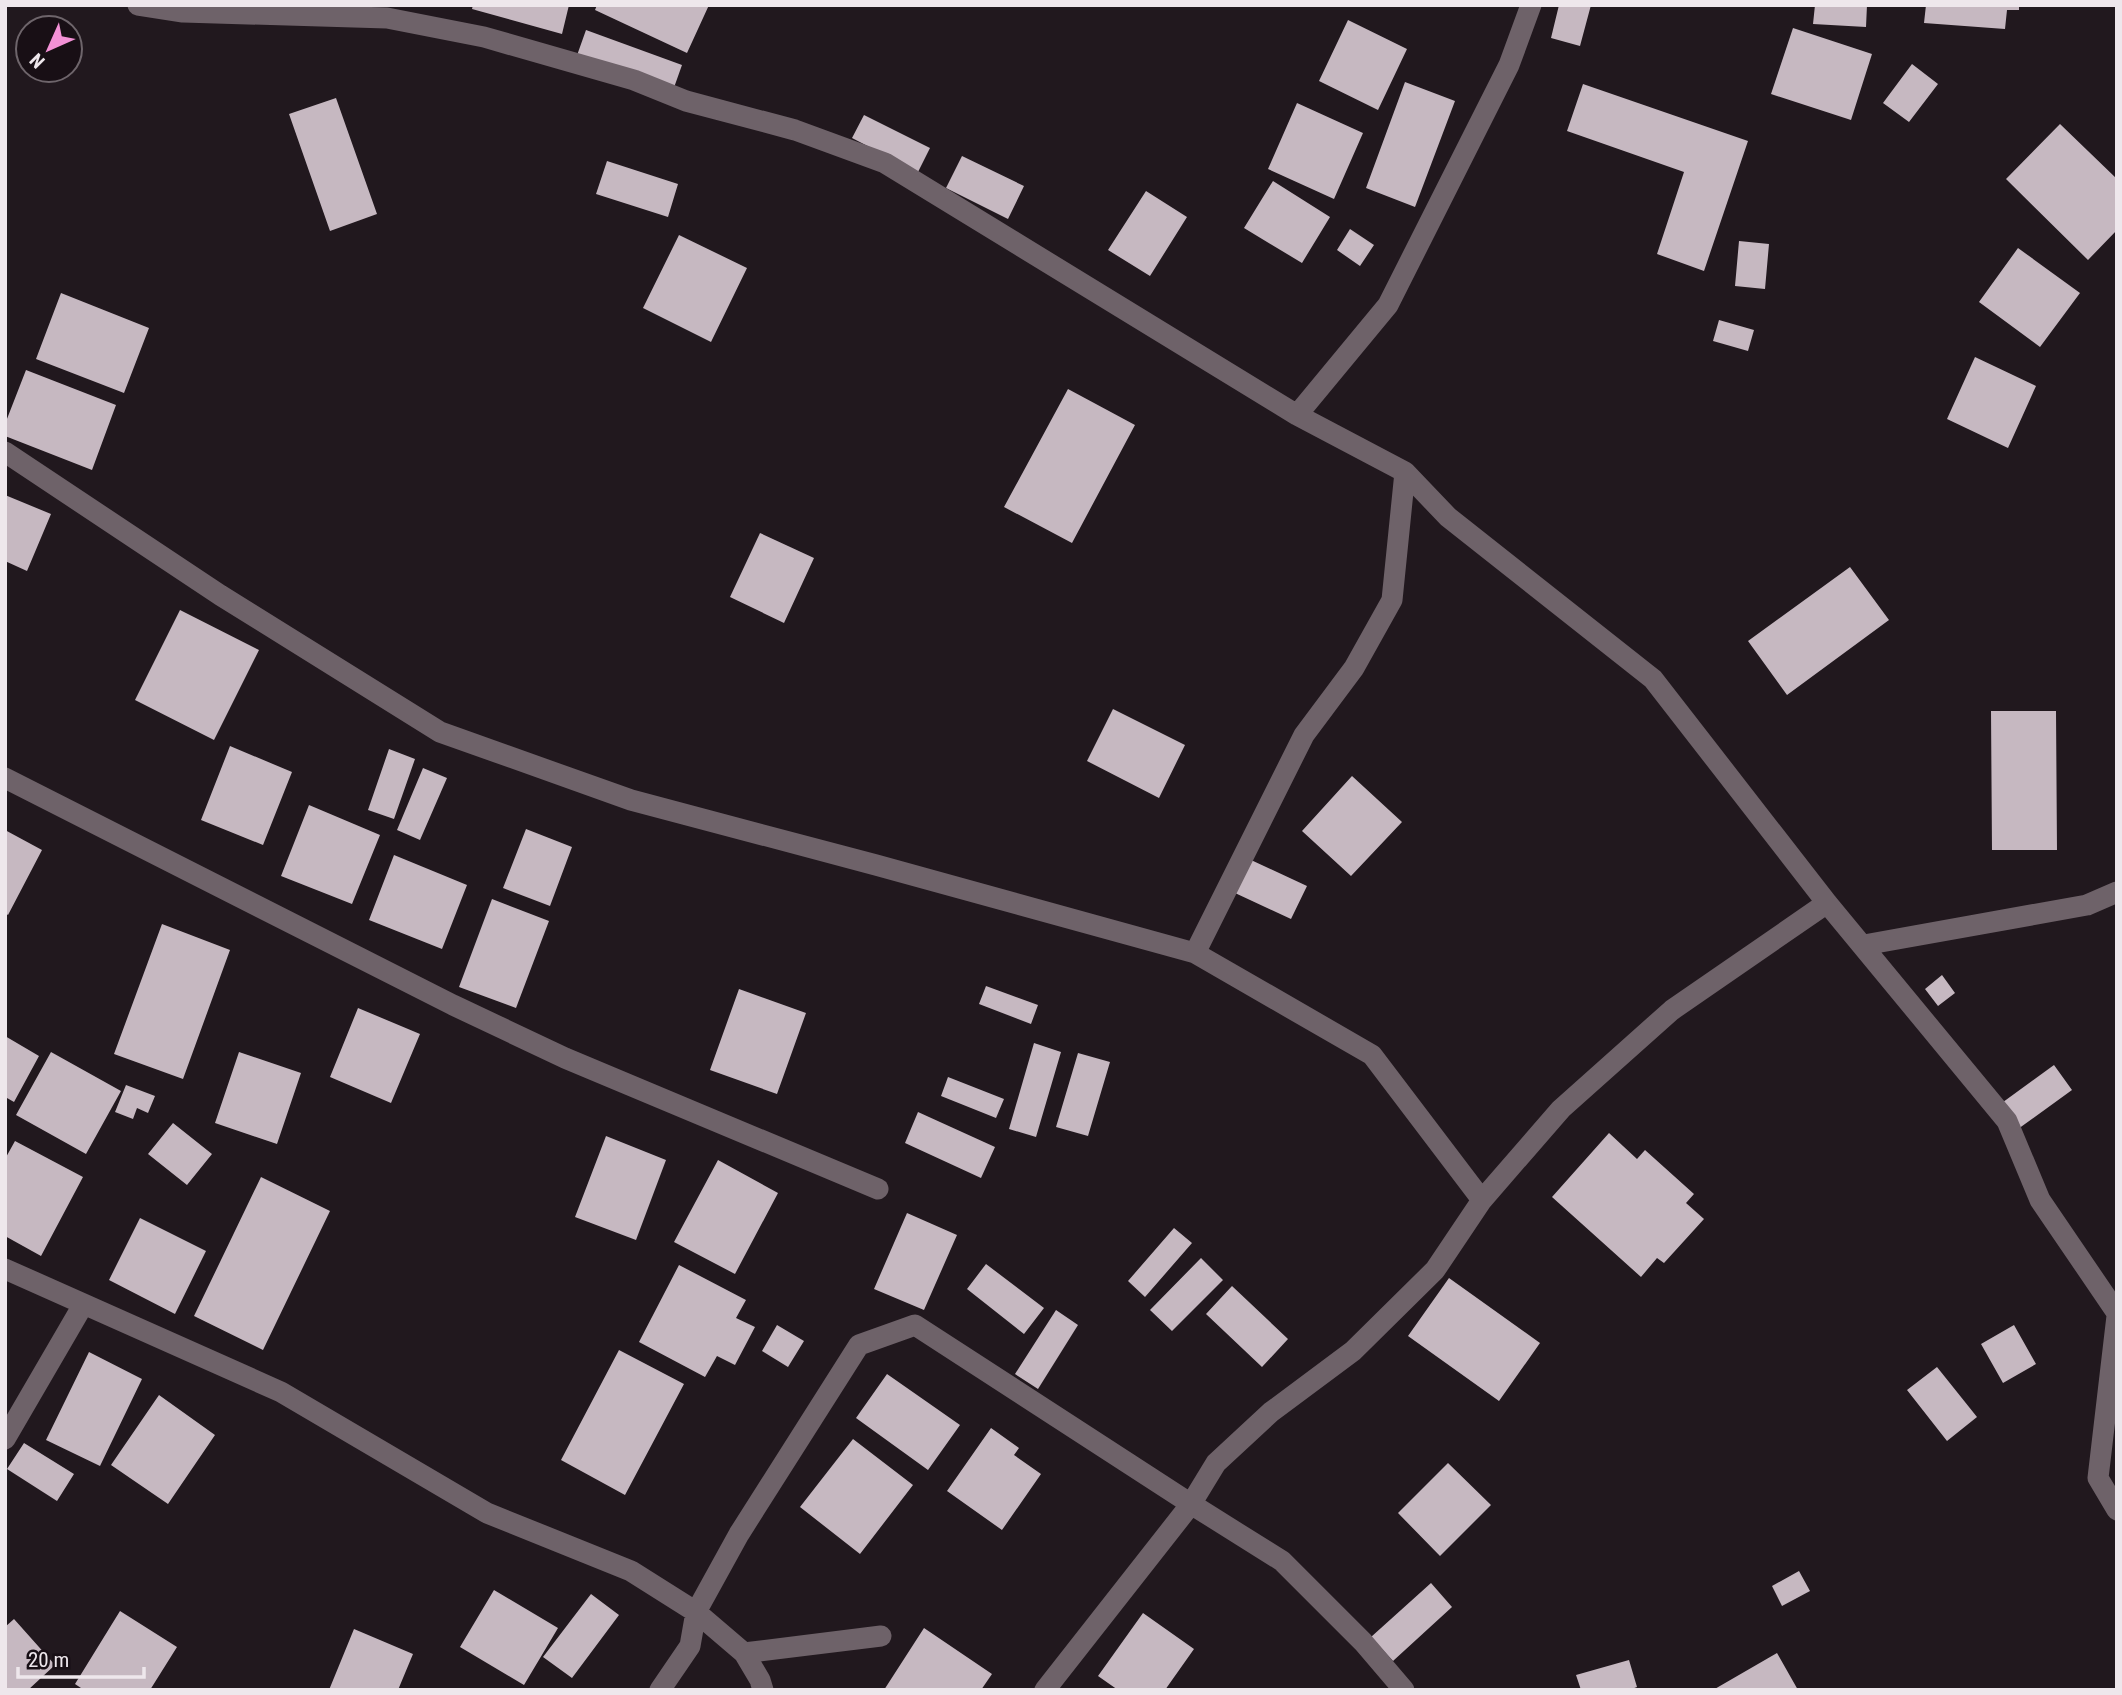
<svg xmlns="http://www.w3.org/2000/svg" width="2122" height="1695" font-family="'Roboto Condensed',sans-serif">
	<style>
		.building { fill: #c6b8c1 }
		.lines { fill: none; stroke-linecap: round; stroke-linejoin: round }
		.street { stroke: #6e6269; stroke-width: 21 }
	</style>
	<rect width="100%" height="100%" fill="#21181e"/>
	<path class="building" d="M473,5H569L562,34L472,9Z
		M597,5H709L687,53L595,10Z
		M1559,5H1591L1580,46L1551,38Z
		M1815,5H1867L1866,27L1813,24Z
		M1926,5H2019V10H2007L2005,29L1924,23Z
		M1348,20L1407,49L1378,110L1319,81Z
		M1793,28L1872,54L1851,120L1771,94Z
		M586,30L682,65L671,96L575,61Z
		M1912,64L1938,84L1909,122L1883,103Z
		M1405,82L1455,101L1415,207L1366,188Z
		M1583,84L1748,141L1704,271L1657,254L1684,172L1567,131Z
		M336,98L377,214L330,231L289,114Z
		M1297,103L1363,133L1334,199L1268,169Z
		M864,115L930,148L918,172L852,138Z
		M2060,124L2117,179V230L2088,260L2006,179Z
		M962,156L1024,186L1008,219L946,188Z
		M607,161L678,184L668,217L596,194Z
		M1273,181L1330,217L1302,263L1244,228Z
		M1146,191L1187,217L1150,276L1108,250Z
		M1350,229L1374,245L1360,266L1337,250Z
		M679,235L747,268L711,342L643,308Z
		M1739,241L1769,244L1765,289L1735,286Z
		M2018,248L2080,293L2040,347L1979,302Z
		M61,293L149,328L124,393L36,359Z
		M1719,320L1754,330L1748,351L1713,341Z
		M1975,357L2036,386L2008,448L1947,419Z
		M26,370L116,405L92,470L5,436V424Z
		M1068,389L1135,425L1072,543L1004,507Z
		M5,495L51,514L27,571L5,561Z
		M760,533L814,558L784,623L730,597Z
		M1850,567L1889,620L1787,695L1748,641Z
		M180,610L259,650L214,740L135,700Z
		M1113,709L1185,745L1159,798L1087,761Z
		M1991,711H2056L2057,850H1992Z
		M230,746L292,772L263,845L201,820Z
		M389,749L415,759L394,819L368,810Z
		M423,768L447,778L420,840L397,830Z
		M1352,776L1402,822L1351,876L1302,831Z
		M309,805L380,835L352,904L281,876Z
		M526,829L572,847L550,906L503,888Z
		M5,830L42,850L8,915L5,913Z
		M394,855L467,885L442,949L369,920Z
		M1251,860L1307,886L1291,919L1235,893Z
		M492,899L549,921L516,1008L459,987Z
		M162,924L230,950L183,1079L114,1054Z
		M1942,975L1955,993L1938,1006L1925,989Z
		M986,986L1038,1005L1031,1024L979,1004Z
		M739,989L806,1013L777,1094L710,1070Z
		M358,1008L420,1034L391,1103L330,1077Z
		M5,1036L39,1056L14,1102L7,1098L5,1101Z
		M1034,1043L1061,1052L1036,1137L1009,1129Z
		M51,1052L121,1091L86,1154L16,1115Z
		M239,1052L301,1073L277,1144L215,1123Z
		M1078,1053L1110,1062L1088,1136L1056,1127Z
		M2054,1065L2072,1090L2018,1129L1999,1105Z
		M948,1077L1004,1099L996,1118L941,1096Z
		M126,1085L155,1096L148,1113L137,1108L133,1119L115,1112Z
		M918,1112L995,1147L981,1178L905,1143Z
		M173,1123L212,1154L187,1185L148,1154Z
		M1609,1133L1637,1159L1645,1150L1694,1194L1686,1203L1704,1219L1664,1263L1657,1258L1641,1277L1552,1197Z
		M606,1136L666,1160L636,1240L575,1217Z
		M15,1141L83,1177L41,1256L5,1236V1159Z
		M718,1160L778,1193L735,1274L674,1242Z
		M261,1177L330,1211L263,1350L194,1316Z
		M907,1213L957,1235L924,1310L874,1289Z
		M140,1218L206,1251L175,1314L109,1280Z
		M1174,1228L1192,1243L1145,1297L1128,1281Z
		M1201,1258L1223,1280L1172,1331L1150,1310Z
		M986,1264L1044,1308L1024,1334L967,1289Z
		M679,1265L746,1300L736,1318L755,1327L735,1365L717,1356L705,1377L639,1342Z
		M1449,1278L1540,1343L1499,1401L1408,1336Z
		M1232,1286L1288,1339L1262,1367L1206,1314Z
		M1056,1310L1078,1325L1038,1389L1015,1374Z
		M777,1325L804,1341L788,1367L762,1351Z
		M2014,1325L2036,1364L2003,1383L1981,1344Z
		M619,1350L684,1384L625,1495L561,1460Z
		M89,1352L142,1379L100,1466L46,1440Z
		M1937,1367L1977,1417L1947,1441L1907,1390Z
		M887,1374L960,1425L928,1470L856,1418Z
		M159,1395L215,1435L168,1504L111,1465Z
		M991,1428L1019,1448L1014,1455L1041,1474L1002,1530L947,1491Z
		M853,1439L913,1485L860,1554L800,1507Z
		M24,1443L74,1474L57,1501L7,1469Z
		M1448,1463L1491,1505L1440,1556L1398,1513Z
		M1799,1571L1810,1591L1782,1606L1772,1586Z
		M1431,1583L1452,1607L1393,1661L1371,1637Z
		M494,1590L558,1628L524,1685L460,1647Z
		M591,1594L619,1615L572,1678L543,1657Z
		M120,1611L177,1647L150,1690H84L75,1684Z
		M1143,1613L1194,1649L1165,1690H1118L1098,1676Z
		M14,1619L55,1665L28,1690H5V1627Z
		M924,1628L992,1674L981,1690H884Z
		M354,1629L413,1654L398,1690H329Z
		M1777,1653L1798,1690H1713Z
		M1629,1660L1637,1687L1629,1690H1581L1576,1675Z"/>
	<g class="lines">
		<path class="street" d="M138,5L183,12L387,18L484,37L634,80L686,101L795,130L885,163L1297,415L1405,472L1448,517L1653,679L1827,903L2007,1121L2040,1200L2117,1313
			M1297,415L1388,305L1509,65L1531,5
			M5,452L220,595L440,732L631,800L876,865L1195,953L1372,1055L1482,1200
			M5,778L453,1005L565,1058L878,1189
			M1864,945L2087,905L2117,892
			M1195,953L1304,735L1354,668L1392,600L1405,472
			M5,1269L281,1392L487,1513L631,1571L696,1612L744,1653L881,1636
			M2117,1316L2098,1478L2117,1510
			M5,1439L83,1305
			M744,1653L760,1680L763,1690
			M660,1690L690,1646L696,1612L739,1534L859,1345L915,1325L1191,1504L1045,1690
			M1404,1690L1363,1642L1282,1561L1191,1504L1216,1463L1271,1412L1353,1351L1435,1270L1482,1200L1561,1109L1672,1010L1827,903"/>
	</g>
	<rect width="2122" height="1695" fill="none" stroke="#eee7ec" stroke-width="14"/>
	<g transform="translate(49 49) rotate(225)"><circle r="33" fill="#180f15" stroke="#6e656b" stroke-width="2"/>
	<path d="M0-5L12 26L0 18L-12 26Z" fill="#f391d6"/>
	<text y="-10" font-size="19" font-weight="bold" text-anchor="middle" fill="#eee7ec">N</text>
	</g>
	<path d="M18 1667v10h126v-10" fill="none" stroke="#eee7ec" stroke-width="3.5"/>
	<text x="28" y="1667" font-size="21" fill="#eee7ec" stroke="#180f15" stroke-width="5" paint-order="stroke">20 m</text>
</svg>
